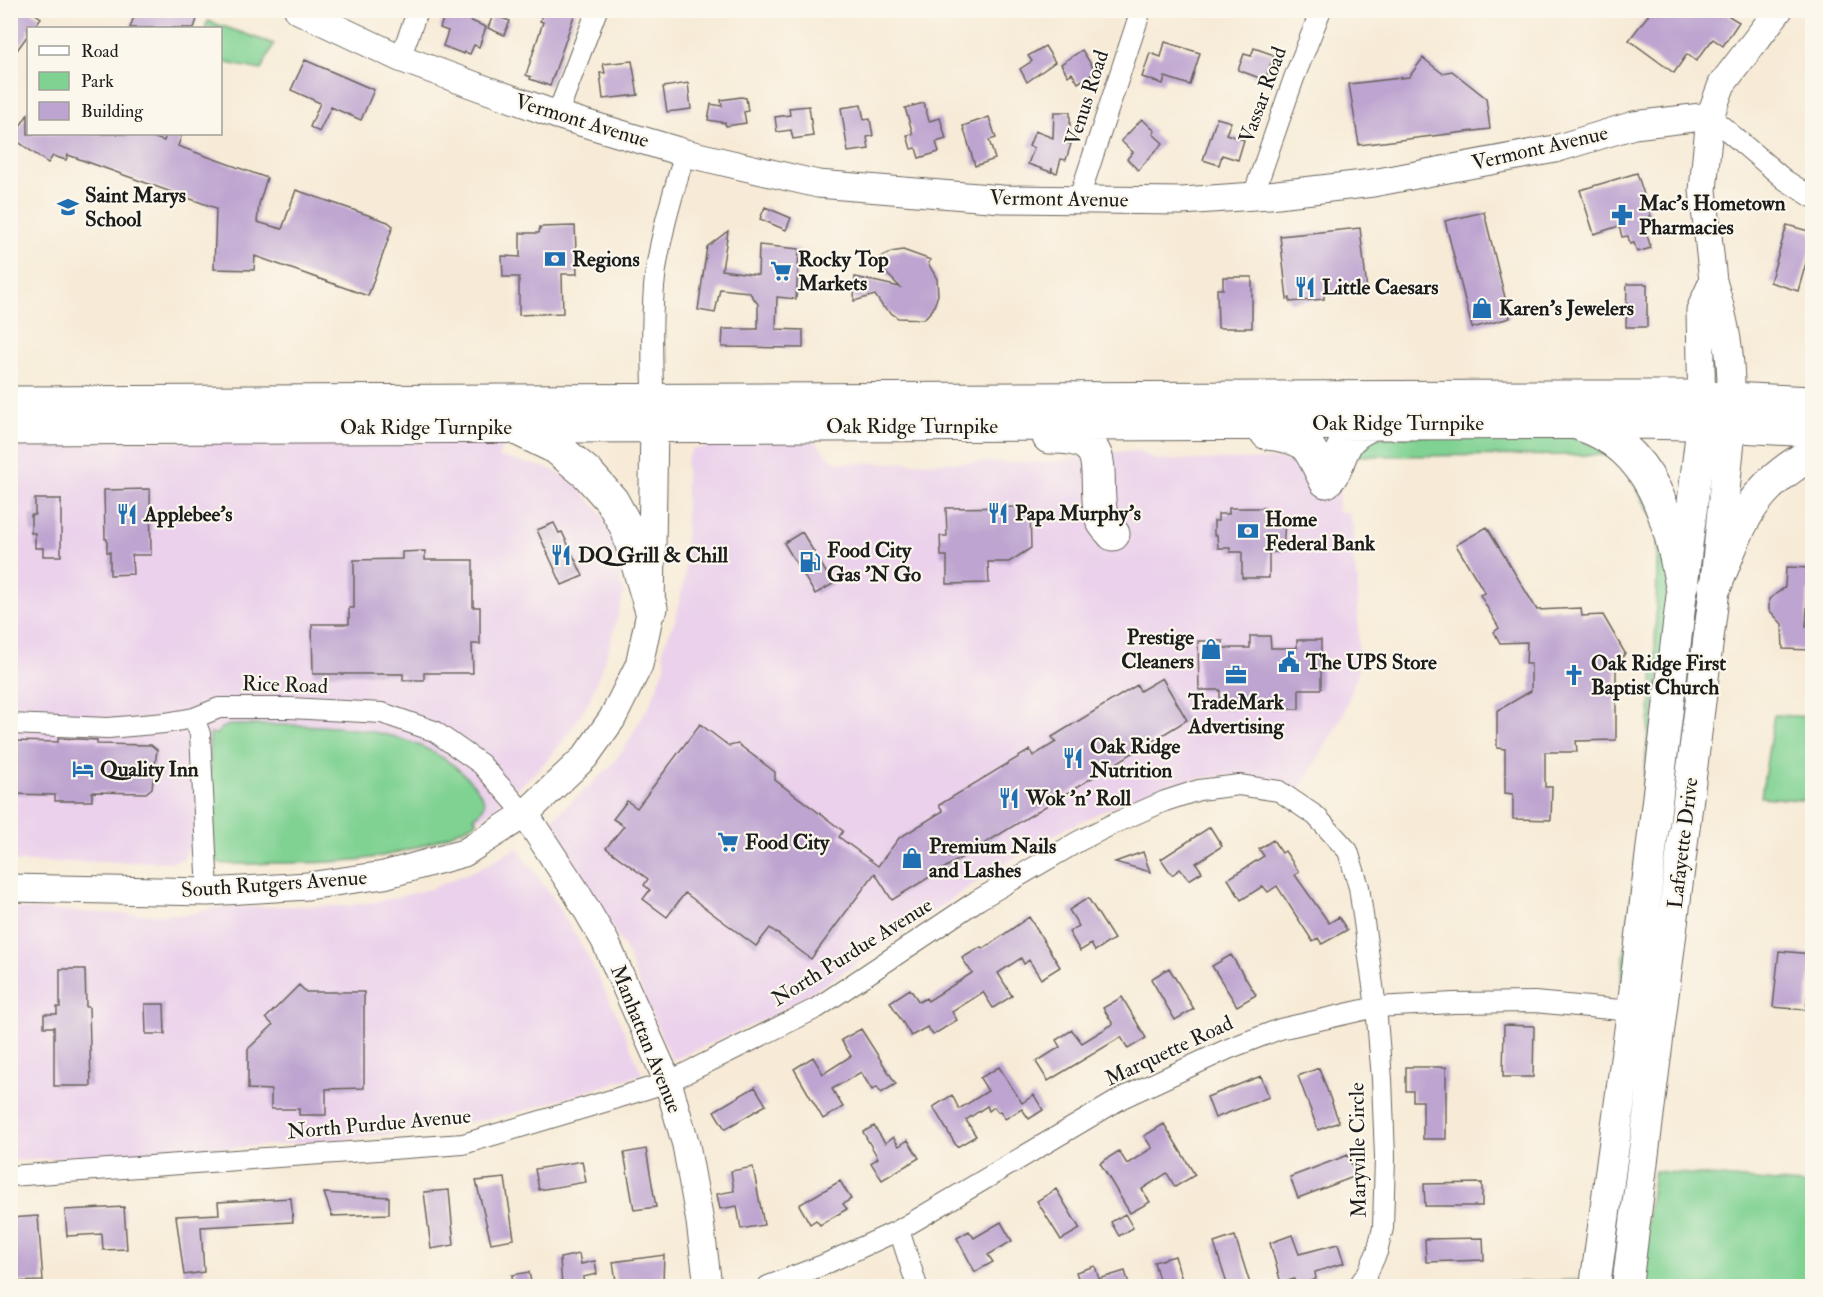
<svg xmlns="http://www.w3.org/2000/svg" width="1823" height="1297" font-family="'IM FELL Double Pica',serif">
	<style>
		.built { fill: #ebd1eb }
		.green { fill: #80d293; stroke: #4e7758; stroke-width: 1.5 }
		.building { fill: #bea4d0 }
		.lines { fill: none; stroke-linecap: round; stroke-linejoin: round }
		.street-casing { stroke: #69645d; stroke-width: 22 }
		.secondary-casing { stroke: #69645d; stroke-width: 29 }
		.primary-casing { stroke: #69645d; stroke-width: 32 }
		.highway-casing { stroke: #69645d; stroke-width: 35 }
		.street { stroke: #fff; stroke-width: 20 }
		.secondary { stroke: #fff; stroke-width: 27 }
		.primary { stroke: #fff; stroke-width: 30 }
		.highway { stroke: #fff; stroke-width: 33 }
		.labels { text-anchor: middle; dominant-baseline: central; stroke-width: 4.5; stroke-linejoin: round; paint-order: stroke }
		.street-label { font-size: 21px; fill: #1c1c1c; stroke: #fbf7ec }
		.poi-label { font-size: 21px; font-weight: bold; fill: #1c1c1c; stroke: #fbf7ec; text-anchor: start }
	</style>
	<rect width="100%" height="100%" fill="#fbf7ec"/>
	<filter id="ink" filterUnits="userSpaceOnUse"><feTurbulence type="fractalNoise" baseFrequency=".0167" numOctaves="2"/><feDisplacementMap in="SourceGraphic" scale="12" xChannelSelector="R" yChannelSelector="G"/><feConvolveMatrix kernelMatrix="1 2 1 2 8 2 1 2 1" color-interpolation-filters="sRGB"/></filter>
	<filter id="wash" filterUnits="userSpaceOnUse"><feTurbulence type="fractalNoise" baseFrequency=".008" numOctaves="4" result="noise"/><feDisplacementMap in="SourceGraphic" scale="24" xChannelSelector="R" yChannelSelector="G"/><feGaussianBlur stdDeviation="1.35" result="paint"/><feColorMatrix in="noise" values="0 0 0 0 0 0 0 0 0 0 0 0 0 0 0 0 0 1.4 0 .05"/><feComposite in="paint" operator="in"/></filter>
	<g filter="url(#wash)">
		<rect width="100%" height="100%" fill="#f7ebd7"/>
		<path class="built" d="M10,440L505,442L498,457L548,468L572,480L605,518L613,539L618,557L621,586L624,592L609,648L589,701L573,727L555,751L538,770L485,816L451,835L416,849L362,861L325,863L223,864L216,860L211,849L189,848L183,859L173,862H11Z
			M720,441H815L831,459L842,463L1059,462L1085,454L1137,451L1156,460L1345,459L1337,511L1350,513V521L1353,524V562L1358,581V672L1343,715L1299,791L1268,779L1226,775L1195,779L1174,786L1172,782L1132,798L1062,830L994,870L841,974L805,996L769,1017L672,1060L644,997L627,953L550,824L557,815L610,767L627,744L644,713L648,709L666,664L662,650L675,620L684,582L686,562V461L692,449L705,448Z
			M517,848L553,898L586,953L616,1013L642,1074L522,1111L430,1130L299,1143L11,1161V908L114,914L185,915L218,907L346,906L381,901L430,889L485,866Z"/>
		<path class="green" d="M208,21L274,44L261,70L221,62L220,28H205Z
			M1559,432L1618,455L1347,456L1363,437Z
			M1640,477C1661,511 1668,545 1669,585L1626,975L1621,983L1642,804L1655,652L1658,528L1633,482Z
			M1774,715L1812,717V801L1761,797Z
			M229,725C313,726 426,716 481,794C487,803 484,811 474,817L477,822C402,860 357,863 275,863C257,863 236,866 219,863L214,856L210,807V736L211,733L217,734L220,729Z
			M1654,1171L1812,1185V1286H1638Z
			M1584,1280L1583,1286H1375Z"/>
		<g id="blocks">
			<path class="building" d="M10,10H30L41,18L33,28H28V35L10,60Z
				M136,10H200L194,28H130Z
				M446,10H461L459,16L486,27L479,47L474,45L470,54L465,52L464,54L443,46L448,31L440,28Z
				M543,10H576L550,86L530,79L531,77L526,75L543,22L540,21Z
				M1652,10H1733L1729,16L1739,22L1723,46L1713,39L1696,61L1687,54L1674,73L1629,40Z
				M493,15L510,21L504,35L488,28Z
				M1165,42L1200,53L1190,85L1165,77L1163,84L1142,77L1150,53L1161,57Z
				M1045,46L1055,62L1027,82L1020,69L1032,61L1028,56Z
				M1254,48L1274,55L1265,80L1238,70L1244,54L1251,56Z
				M1082,50L1096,72L1078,83L1072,73L1068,76L1061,64Z
				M1423,58L1442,73L1452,71L1486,98L1490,129L1359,145L1349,84L1409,77Z
				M305,60L374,90L361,120L331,107L319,132L310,127L320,103L291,90Z
				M632,61L638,95L603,99L600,73H605L603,64Z
				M688,83L691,109L667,112L663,87Z
				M741,97L746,98L748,111L744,112L746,123L726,126L725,123L708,120L711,104L722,106L721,100Z
				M924,103L929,121L940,118L946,139L936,142L939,152L919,158L916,148L911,149L907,135L913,134L905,108Z
				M861,105L864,120L870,119L873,136L867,137L869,149L848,152L841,108Z
				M809,106L813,136L793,139L791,130L777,132L775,117L790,115L789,108Z
				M1054,112H1070V130L1066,142L1071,144L1066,160L1061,159L1057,173L1052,172V168L1051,172L1028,164L1034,148L1029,146L1035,131L1053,138Z
				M28,114V134H144L164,141L166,134H182L178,146L267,178L259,204L257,222L282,229L296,190L388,222L393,226L368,296L255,256L254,270L214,269L216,208L68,155L66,160L53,156L48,163L10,136V134H15Z
				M989,117L996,138L989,140L995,159L975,166L963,126Z
				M1217,118L1231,122L1226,134L1244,140L1238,160L1222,155L1219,165L1203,160Z
				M1142,119L1155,131L1153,134L1163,143L1138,170L1127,159L1133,152L1121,141Z
				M1637,173L1651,216L1642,219L1651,248L1637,252L1634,243L1630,244L1628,236L1622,237L1619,226L1594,234L1580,190Z
				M765,207L791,218L786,230L760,219Z
				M1484,212L1510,318L1472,328L1445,221Z
				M1787,225L1812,232V242L1798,291L1770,282Z
				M575,226L577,274H562L563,313L519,315V277H503L502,256L520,257V233H539L540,227Z
				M1360,228L1367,290L1324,294V299L1290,302V298L1287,299L1280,236Z
				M728,231L722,270L758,275L759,245L799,249L796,299L777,297L776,329L803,330V348L722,347L723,329H758V304L749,292L720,289L715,313L698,310L707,247Z
				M903,250L931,260L928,263L937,279L938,295L933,309L924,319L898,318L883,307L875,295L854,301L855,277L900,287L874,261L891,252Z
				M1223,277H1252V328H1218L1217,289H1223Z
				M1627,284H1647V327H1626Z
				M150,489L151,555H132L133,574L110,575V552H107V539H105L104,490Z
				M35,499H61V556H43V548H35V533H31V515H35Z
				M1030,507L1031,548L1009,562H988L989,583L947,584V556H941L940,536H947L946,508Z
				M1229,508H1265V520H1285L1283,552H1269V578H1242V552H1230V548H1218L1217,535H1214V521H1218V514H1229Z
				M554,523L559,533L562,532L583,576L562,585L537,530Z
				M1487,527L1537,610L1581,608L1582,616L1603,615L1625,653L1616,669V740L1576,741L1577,752H1545V787H1552L1551,820L1513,819V794L1505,793V749L1497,748V711L1531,691V664H1526L1527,642L1500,643L1494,632L1499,628L1480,595L1485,593L1456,545Z
				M802,532L833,584L815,594L784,543Z
				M425,551V560H473V607H480V644H472L473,673H424V680H403V674H313L312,624H349V608H354V560L402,559V552Z
				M1786,567L1812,568V590H1808L1806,626H1812V650L1783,649L1782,624L1769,610V599L1785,587Z
				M1250,636H1270L1271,648H1297V640H1321V689H1299V709H1220V690H1199L1198,641H1223V648H1250Z
				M1162,678L1187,720L892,900L875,873L811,959L770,928L756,946L685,893L667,917L643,899L650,890L644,885L648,879L606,848L624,826L613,819L627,801L637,808L700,724L729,746L738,744L775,772V780L843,831L839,837L878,866L899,838L943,811L939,805L1030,750L1033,756L1056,742L1052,737L1137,685L1140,691Z
				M58,738L97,740V744L151,745L157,750L152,788L146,793L92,792V801H55V795L10,794V741L58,742Z
				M1210,827L1222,846L1196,863L1202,872L1189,880L1180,869L1172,875L1161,859Z
				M1273,840L1282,853L1285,851L1299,872L1295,875L1329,923L1339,917L1347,930L1322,944L1318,938L1313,942L1277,886L1268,892L1263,886L1241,900L1228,879L1264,856L1259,849Z
				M1143,852L1150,872L1115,862Z
				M1088,898L1114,939L1095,951L1091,944L1080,951L1069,932L1079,926L1069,910Z
				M1029,917L1060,967L1041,979L1029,960L1024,964L1021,958L998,973L1012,996L993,1008L983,992L952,1012L957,1020L933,1035L927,1027L911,1036L890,1002L910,989L919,1002L926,998L928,1001L972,973L962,958L981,947L983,949Z
				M1779,951L1812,954L1806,1010L1773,1007Z
				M1231,955L1256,995L1237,1006L1212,966Z
				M1169,968L1194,1009L1175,1020L1151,979Z
				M60,969H85L86,1007H89L91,1086H54V1027H44V1014H57V1007H60Z
				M299,985L306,992H364V1088L326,1089V1115H299V1109H271V1090L248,1089V1049L273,1025L266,1018Z
				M1122,997L1146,1038L1128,1049L1121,1037L1048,1081L1036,1062L1060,1047L1056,1040L1072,1030L1082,1043L1113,1024L1103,1008Z
				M145,1004H164L165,1034H146Z
				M1504,1025L1534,1026L1533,1077H1503Z
				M861,1029L896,1084L881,1093L877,1087L872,1090L861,1072L832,1089L843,1107L823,1119L794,1069L813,1057L823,1074L851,1056L841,1040Z
				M999,1067L1022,1103L1034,1095L1043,1110L1029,1119L1022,1109L1005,1119L1000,1111L998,1112L994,1107L989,1111L987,1106L966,1120L976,1136L957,1147L933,1107L952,1095L959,1109L988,1091L980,1078Z
				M1406,1067H1446V1139H1423V1101H1413V1091H1406Z
				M1319,1068L1339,1122L1318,1130L1298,1076Z
				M1261,1076L1269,1097L1215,1118L1207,1097Z
				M755,1087L766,1105L725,1129L714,1111Z
				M1164,1124L1195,1175L1175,1187L1167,1173L1142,1189L1150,1202L1130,1213L1100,1163L1119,1151L1127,1164L1152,1148L1144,1136Z
				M874,1126L885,1143L893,1137L899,1146L908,1140L919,1158L882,1180L871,1163L878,1158L863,1132Z
				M646,1149L656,1207L634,1210L624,1153Z
				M1348,1155L1356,1176L1298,1198L1290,1177Z
				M582,1161L586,1182L539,1190L535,1169Z
				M753,1167L764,1225L741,1229L737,1206L720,1209L717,1194L734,1191L731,1171Z
				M505,1178L514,1239L491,1243L476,1181Z
				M840,1181L851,1199L843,1204L847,1209L820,1225L816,1220L810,1224L799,1205Z
				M1482,1183V1206H1425L1424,1184Z
				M1056,1189L1080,1229L1061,1240L1037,1201Z
				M449,1190L454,1245L431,1249L424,1192Z
				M324,1193L389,1197V1214L332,1216Z
				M291,1198L293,1222L201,1227L204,1272L184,1275L176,1216L219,1214L218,1202Z
				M124,1207L127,1249L103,1250L102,1234L67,1236L65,1210Z
				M1125,1214L1133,1228L1119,1236L1111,1222Z
				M38,1216L43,1281L10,1282V1218Z
				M1001,1222L1012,1241L988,1255L993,1262L975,1272L957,1238L969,1231L974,1238Z
				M1292,1235L1299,1254L1338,1244L1344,1263L1315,1272L1316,1279L1296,1286L1294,1279L1281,1283L1270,1243Z
				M1235,1236L1251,1287H1228L1214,1243Z
				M1483,1238L1484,1260L1426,1262L1425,1239Z
				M579,1254L581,1264L595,1261L597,1274L583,1277L584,1287H562L560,1258Z
				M664,1255L663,1281L617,1287L613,1262Z
				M1175,1256L1184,1287H1161L1154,1262Z
				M1095,1266L1099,1279L1125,1271L1130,1287H1081L1076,1272Z
				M529,1272L532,1287H513L512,1275Z"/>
		</g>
	</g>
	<g filter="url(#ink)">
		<use href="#blocks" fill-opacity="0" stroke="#69645d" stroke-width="1.5"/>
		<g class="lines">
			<defs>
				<path id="street" d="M400,58L418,10
					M557,115L597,10
					M1710,116L1785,180L1812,197
					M1253,196L1294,78L1321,10
					M1078,201L1141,10
					M654,411C652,369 651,328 654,287C658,242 672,197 685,153
					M194,718L200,734L208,892
					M10,724L108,728L165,723L194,718L219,708H290L382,713L434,731L481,764L525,814
					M10,1176L463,1144L611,1100L668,1082L817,1008L978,900L1079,841L1115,823L1165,801L1199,790L1239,785L1279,791L1316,816L1348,851L1359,887L1376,1007L1382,1079L1385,1157L1383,1228L1377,1252L1367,1274L1358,1286
					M899,1230L917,1286
					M768,1286L823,1265L899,1230L1122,1098L1228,1049L1280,1029L1376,1007L1454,1003L1534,1002L1632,1011"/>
				<path id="secondary" d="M298,10L400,58L479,87L557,115L685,153L818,184L1002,199L1182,201L1269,195L1373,183L1555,149L1634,125L1710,116
					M1713,281C1725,321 1732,356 1731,398
					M1702,416L1700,310L1713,281L1703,190L1710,116L1722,84L1779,10
					M525,814L575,890L605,941L668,1082L686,1145L700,1222L708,1286
					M10,888L208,892L308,886L384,875L464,853L525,814L585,757L612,719L639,665L651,608L654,425"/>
				<path id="primary" d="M1595,1286L1632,1011L1702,423
					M1627,1286L1715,586L1731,425V402"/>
				<path id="highway" d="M10,403L1545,397H1688L1812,403
					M1580,424C1654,448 1669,519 1682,586
					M10,428L1637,422L1687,423L1812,430
					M520,430L557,448L588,474L612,501L627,528L651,608
					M1267,433C1311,439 1307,444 1326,481C1337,471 1337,460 1344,447C1349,435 1361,429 1372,423
					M1049,437C1118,436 1090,474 1102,519C1103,524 1109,529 1113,534
					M1715,586C1739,524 1751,487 1812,454"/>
			</defs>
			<use href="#street" class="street-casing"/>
			<use href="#secondary" class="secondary-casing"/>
			<use href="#primary" class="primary-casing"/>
			<use href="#highway" class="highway-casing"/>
			<use href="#street" class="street"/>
			<use href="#secondary" class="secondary"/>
			<use href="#primary" class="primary"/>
			<use href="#highway" class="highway"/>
		</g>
	</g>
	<defs>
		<symbol id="school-bare" viewBox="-9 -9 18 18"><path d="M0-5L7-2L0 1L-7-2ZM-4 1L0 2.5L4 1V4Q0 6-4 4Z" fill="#1f6fb2" stroke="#fbf7ec" stroke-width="2.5" paint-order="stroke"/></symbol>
		<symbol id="pharmacy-bare" viewBox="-9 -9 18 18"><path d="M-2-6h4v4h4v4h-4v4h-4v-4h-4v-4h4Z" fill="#1f6fb2" stroke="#fbf7ec" stroke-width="2.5" paint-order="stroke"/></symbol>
		<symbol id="bank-bare" viewBox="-9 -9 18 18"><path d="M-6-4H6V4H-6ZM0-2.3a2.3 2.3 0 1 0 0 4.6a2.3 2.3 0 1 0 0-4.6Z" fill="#1f6fb2" stroke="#fbf7ec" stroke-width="2.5" paint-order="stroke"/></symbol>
		<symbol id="supermarket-bare" viewBox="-9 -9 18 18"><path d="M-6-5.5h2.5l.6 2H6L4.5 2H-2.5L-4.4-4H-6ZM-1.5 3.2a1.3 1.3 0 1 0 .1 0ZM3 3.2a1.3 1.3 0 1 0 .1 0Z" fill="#1f6fb2" stroke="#fbf7ec" stroke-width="2.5" paint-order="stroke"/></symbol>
		<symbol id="restaurant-bare" viewBox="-9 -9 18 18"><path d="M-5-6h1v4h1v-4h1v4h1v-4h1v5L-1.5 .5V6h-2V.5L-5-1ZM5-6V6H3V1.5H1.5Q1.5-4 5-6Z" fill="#1f6fb2" stroke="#fbf7ec" stroke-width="2.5" paint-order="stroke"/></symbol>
		<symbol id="shop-bare" viewBox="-9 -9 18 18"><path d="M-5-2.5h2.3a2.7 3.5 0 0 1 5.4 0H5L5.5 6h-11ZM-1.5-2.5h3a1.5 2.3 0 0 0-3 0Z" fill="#1f6fb2" stroke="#fbf7ec" stroke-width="2.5" paint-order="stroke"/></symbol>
		<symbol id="fuel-bare" viewBox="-9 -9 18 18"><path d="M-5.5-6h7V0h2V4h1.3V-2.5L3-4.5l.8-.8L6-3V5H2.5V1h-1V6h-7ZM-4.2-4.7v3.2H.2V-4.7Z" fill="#1f6fb2" stroke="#fbf7ec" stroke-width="2.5" paint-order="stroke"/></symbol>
		<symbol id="civic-bare" viewBox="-9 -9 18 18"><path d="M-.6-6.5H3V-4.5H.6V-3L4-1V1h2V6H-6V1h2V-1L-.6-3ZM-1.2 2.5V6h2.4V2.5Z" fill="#1f6fb2" stroke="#fbf7ec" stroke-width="2.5" paint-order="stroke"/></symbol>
		<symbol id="office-bare" viewBox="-9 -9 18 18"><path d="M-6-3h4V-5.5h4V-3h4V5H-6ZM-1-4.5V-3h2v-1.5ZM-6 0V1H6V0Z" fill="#1f6fb2" stroke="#fbf7ec" stroke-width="2.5" paint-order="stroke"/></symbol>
		<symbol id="church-bare" viewBox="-9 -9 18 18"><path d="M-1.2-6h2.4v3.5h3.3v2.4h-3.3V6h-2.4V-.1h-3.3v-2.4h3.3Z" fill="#1f6fb2" stroke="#fbf7ec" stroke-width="2.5" paint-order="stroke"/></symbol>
		<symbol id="hotel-bare" viewBox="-9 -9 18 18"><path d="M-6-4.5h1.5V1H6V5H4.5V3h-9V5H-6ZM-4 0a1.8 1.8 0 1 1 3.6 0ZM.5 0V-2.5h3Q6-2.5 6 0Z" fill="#1f6fb2" stroke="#fbf7ec" stroke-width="2.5" paint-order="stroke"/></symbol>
	</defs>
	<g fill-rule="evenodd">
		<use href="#school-bare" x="53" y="192" width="30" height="30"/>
		<use href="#pharmacy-bare" x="1607" y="200" width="30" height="30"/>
		<use href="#bank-bare" x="540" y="244" width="30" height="30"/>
		<use href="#supermarket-bare" x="766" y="256" width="30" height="30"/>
		<use href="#restaurant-bare" x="1290" y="272" width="30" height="30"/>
		<use href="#shop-bare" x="1467" y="293" width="30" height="30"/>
		<use href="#restaurant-bare" x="983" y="498" width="30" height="30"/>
		<use href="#restaurant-bare" x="112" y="499" width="30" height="30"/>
		<use href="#bank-bare" x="1233" y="516" width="30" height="30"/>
		<use href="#restaurant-bare" x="546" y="540" width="30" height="30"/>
		<use href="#fuel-bare" x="795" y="547" width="30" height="30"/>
		<use href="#shop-bare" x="1196" y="634" width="30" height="30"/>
		<use href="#civic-bare" x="1274" y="647" width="30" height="30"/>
		<use href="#office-bare" x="1221" y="660" width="30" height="30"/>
		<use href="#church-bare" x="1559" y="660" width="30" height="30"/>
		<use href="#restaurant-bare" x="1058" y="743" width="30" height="30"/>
		<use href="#hotel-bare" x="68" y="754" width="30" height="30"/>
		<use href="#restaurant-bare" x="994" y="783" width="30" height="30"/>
		<use href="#supermarket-bare" x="713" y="827" width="30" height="30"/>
		<use href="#shop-bare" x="897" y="843" width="30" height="30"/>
	</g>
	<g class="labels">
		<g class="street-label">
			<text transform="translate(1263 95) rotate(-70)">Vassar Road</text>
			<text transform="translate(1087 98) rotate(-72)">Venus Road</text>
			<text transform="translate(582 121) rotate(17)">Vermont Avenue</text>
			<text transform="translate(1540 148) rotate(-13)">Vermont Avenue</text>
			<text transform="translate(1059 199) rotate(1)">Vermont Avenue</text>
			<text x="1398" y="423">Oak Ridge Turnpike</text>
			<text x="912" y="426">Oak Ridge Turnpike</text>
			<text x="426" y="427">Oak Ridge Turnpike</text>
			<text transform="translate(285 685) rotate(2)">Rice Road</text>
			<text transform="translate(1683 843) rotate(-83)">Lafayette Drive</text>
			<text transform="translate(274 884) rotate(-4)">South Rutgers Avenue</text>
			<text transform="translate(852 952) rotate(-32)">North Purdue Avenue</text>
			<text transform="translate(646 1039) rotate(68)">Manhattan Avenue</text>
			<text transform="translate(1169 1051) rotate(-25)">Marquette Road</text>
			<text transform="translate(379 1124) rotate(-5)">North Purdue Avenue</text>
			<text transform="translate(1358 1150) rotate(-91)">Maryville Circle</text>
		</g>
		<g class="poi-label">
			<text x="85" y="195">Saint Marys<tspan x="85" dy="24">School</tspan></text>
			<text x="1639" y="203">Mac's Hometown<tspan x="1639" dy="24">Pharmacies</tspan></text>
			<text x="572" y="259">Regions</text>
			<text x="798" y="259">Rocky Top<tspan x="798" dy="24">Markets</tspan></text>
			<text x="1322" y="287">Little Caesars</text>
			<text x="1499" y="308">Karen's Jewelers</text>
			<text x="1015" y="513">Papa Murphy's</text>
			<text x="144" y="514">Applebee's</text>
			<text x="1265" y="519">Home<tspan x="1265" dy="24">Federal Bank</tspan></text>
			<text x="827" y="550">Food City<tspan x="827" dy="24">Gas 'N Go</tspan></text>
			<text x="578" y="555">DQ Grill &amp; Chill</text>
			<text x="1194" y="637" text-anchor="end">Prestige<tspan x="1194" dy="24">Cleaners</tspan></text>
			<text x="1306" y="662">The UPS Store</text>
			<text x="1591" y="663">Oak Ridge First<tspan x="1591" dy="24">Baptist Church</tspan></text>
			<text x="1236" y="702" text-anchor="middle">TradeMark<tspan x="1236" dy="24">Advertising</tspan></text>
			<text x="1090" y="746">Oak Ridge<tspan x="1090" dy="24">Nutrition</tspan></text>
			<text x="100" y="769">Quality Inn</text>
			<text x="1026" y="798">Wok 'n' Roll</text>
			<text x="745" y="842">Food City</text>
			<text x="929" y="846">Premium Nails<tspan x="929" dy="24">and Lashes</tspan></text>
		</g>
	</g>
	<rect width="1823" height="1297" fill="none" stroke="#fbf7ec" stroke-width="36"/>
	<rect x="27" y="27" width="195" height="108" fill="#fbf7ec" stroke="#a29f99" stroke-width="1.5"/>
	<rect x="39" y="46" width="30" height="9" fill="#ffffff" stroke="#a29f99" stroke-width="1.5"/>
	<text x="81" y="57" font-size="18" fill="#1c1c1c">Road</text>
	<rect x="39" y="72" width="30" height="18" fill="#80d293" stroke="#a29f99" stroke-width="1.5"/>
	<text x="81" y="87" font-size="18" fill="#1c1c1c">Park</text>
	<rect x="39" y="102" width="30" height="18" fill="#bea4d0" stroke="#a29f99" stroke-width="1.5"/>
	<text x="81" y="117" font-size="18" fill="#1c1c1c">Building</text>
</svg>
